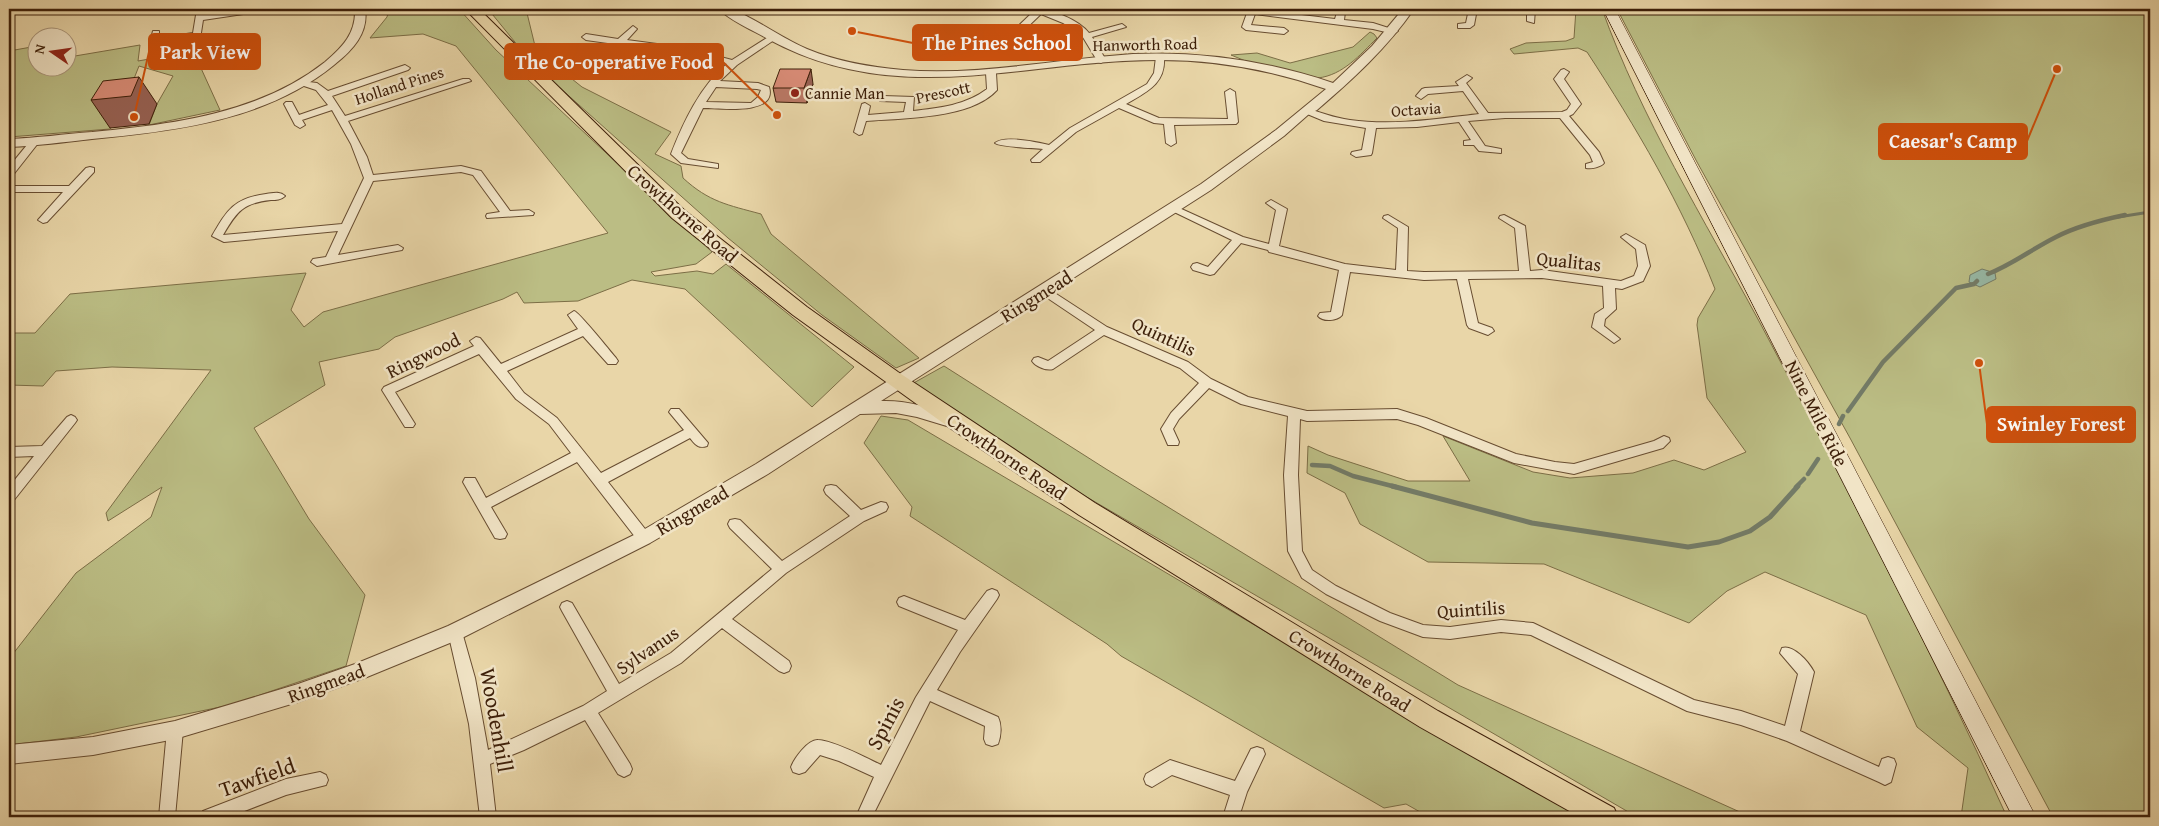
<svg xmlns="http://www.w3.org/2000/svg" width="2159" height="826" font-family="'Gentium Book Plus',serif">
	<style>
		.green { fill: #bbbd84; stroke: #7c6e46 }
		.water { fill: #97b9a6; stroke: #737b67 }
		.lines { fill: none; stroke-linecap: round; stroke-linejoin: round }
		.stream-far2 { stroke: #737b67; stroke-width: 3 }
		.stream-far1 { stroke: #737b67; stroke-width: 4.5 }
		.stream { stroke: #737b67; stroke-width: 5 }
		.minor-casing { stroke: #684d31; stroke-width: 2 }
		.tertiary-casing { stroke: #684d31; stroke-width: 2 }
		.secondary-casing { stroke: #3d1f09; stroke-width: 1 }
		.primary-casing { stroke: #3d1f09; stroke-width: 2 }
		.minor { fill: #f1e4c6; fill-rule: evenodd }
		.tertiary { fill: #f1e4c6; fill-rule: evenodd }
		.secondary { fill: #f1e4c6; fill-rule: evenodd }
		.primary { fill: #e9d6a8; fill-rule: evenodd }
		.wall { fill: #ba7865; stroke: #3d1f09 }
		.shaded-wall { fill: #976153; stroke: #3d1f09 }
		.building { fill: #d88b76; stroke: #3d1f09 }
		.poi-dot { fill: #8f2418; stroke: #f1e4c6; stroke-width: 2 }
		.labels { text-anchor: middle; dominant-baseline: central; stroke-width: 5; stroke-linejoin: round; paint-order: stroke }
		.far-street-label { font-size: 16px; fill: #3d1f09; stroke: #f1e4c6 }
		.far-poi-label { font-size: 16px; fill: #3d1f09; stroke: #f1e4c6; text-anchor: start }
		.street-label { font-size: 19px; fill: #3d1f09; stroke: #f1e4c6 }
		.near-street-label { font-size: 22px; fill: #3d1f09; stroke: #f1e4c6 }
		.leader { fill: none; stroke: #ce500c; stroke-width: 2 }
		.callout-dot { fill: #ce500c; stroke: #f1e4c6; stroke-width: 2 }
		.callout { fill: #ce500c; stroke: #ce500c; stroke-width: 2 }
		.callout-label { font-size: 20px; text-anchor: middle; font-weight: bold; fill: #fff }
	</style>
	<rect width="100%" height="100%" fill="#e9d6a8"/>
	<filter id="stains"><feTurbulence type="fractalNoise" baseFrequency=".004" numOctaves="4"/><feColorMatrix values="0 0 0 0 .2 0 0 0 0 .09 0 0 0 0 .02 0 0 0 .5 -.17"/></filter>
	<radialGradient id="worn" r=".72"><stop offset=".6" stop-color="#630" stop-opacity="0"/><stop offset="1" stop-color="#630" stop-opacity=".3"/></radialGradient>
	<path class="green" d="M389,9H459L496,50L712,252L696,264L651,272L655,276L697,271L713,274L726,264L854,367L812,407L685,289L632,280L578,301L524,303L517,292L503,299L395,337L379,349L319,362L325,385L254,428L309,519L365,595L346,666L230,705L76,737L9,745V659L76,573L151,517L162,487L108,521L106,513L211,370L112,367L56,371L43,386L9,385V333H35L70,294L306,273L291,310L304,327L323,312L608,233L456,46L423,34L370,38L387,17Z
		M488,9H526L536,50L582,87L671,132L655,154L681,166L683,178C709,202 728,205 761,214L771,234L919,358L896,368L822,315L728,238L532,63Z
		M1576,9H1602C1641,118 1704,219 1759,321C1845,484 1931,649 2007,817H1961L1968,768L1917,727L1866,615L1765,572L1727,591L1689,623L1544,564L1428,562L1360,524L1345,493L1307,473L1308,446L1328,455L1408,481H1470L1443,436L1533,472L1570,478L1633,473L1674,460L1704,470L1746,452L1707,398L1697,325L1698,318L1715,289C1682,205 1636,127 1587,52L1578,48L1514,54L1510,49L1526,43L1566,41L1574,38Z
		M1617,9H2150V817H2053L1850,438L1697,162Z
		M1370,32L1374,34L1377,38C1360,55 1343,75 1318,78L1248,62L1231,55L1257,53L1290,63L1353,47Z
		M69,41V57L140,45L138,61L178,54L177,68L200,66L220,110L149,125L157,104L173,76L139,66L122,109L110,129L9,137V51L37,46L38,68H68Z
		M944,366L1106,469L1458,685L1751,817H1637L992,442L910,385Z
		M881,416L908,420L1579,817H1429L1406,804L1384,808L1121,656L1107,644L910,516L912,507L864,443Z"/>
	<path class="water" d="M1982,269L1995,273L1996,279L1980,287L1969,282L1970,275Z"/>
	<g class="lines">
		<path class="stream-far2" d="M2118,217L2150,212"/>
		<path class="stream-far1" d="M1988,274C2013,264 2032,249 2056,237C2077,226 2101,220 2125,215
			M1848,411L1883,362L1956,288L1974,284L1977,281
			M1839,424L1843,416
			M1312,465L1330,466L1353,476L1396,487
			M1808,474L1818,459
			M1796,487L1804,479"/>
		<path class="stream" d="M1392,486L1532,523L1688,547L1719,542L1750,531L1770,517L1798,486"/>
		<defs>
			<path id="minor" d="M197,9H205L204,15L242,9L254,10L250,13L203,20L197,58L247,50L250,51V55L192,65L187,62L192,38L151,44L150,42L153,31H159V38L193,33Z
				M1036,9C1052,9 1079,20 1089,33L1122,24L1126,27L1092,37L1106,60L1101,63L1098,62L1081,34L1063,23L1041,14L1017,37H1011V33Z
				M1229,9H1252L1335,19L1338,9H1368L1364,12H1345L1344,20L1373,23L1398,31L1394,34L1373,29L1255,14L1251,25L1284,28L1288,31L1284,34L1246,30L1242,27L1247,13L1233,12Z
				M1469,9H1477L1474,25L1470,28H1458V24L1466,23Z
				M1527,9H1535L1534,23L1527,21Z
				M633,26L637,29L627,40L687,48L732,60L770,36L777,38L737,65L720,81L758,83L769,87C778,116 718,108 703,108L681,153L688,159L718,164V168L681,163L671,154C683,123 700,86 727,64L687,54L586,40L582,37L586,34L618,39ZM716,87L757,89L761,90L758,97L751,103L706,102Z
				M1160,54L1164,57C1166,84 1146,92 1126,104L1159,118L1228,119L1225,92L1230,89L1235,92L1238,122L1236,124L1174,125L1176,143L1171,146L1166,143L1164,124L1154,123L1119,108L1076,132L1040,162H1032L1031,160L1043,149C1033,148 1000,147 995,143C1005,135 1036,142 1049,145L1070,128L1147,84L1154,73L1156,57Z
				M405,65L410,68L408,70L332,96L345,116L463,79H469L471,81L348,121L367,157L373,175L461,166L481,171L510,211L529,210L534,213L533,215L487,218L486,216L487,214L500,212L473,175L461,172L373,181L338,255L398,245L403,248L402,250L317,266L311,262L313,259L326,257L338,231L224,242L212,236C227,210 234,198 266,194C273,193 280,191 285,196C281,200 276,200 271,200C243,203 237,211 223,235L342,224L364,178L351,144L332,110L302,120L305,125L300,128L295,125L284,104L286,102H292L299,115L328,105L316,90L301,85V81L317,83L328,91Z
				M1564,69L1569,72L1564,79L1581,104L1573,114L1569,116L1599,152L1604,163C1601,167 1592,169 1586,168V164L1593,162L1590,155L1560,118H1505L1468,121L1485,146L1501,149V153L1479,151L1474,145H1464V141L1471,140L1459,122L1417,127L1376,128L1372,153L1371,155L1356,157L1351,154L1352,152L1362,150L1366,128L1324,121L1300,111L1305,108C1320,112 1334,118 1350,120C1393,126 1436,119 1479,114L1463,91L1428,94L1421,99L1416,96L1422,89L1425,88L1459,86L1456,82L1467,75L1472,78L1466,83L1488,113L1562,112L1567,110L1571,104L1554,79L1561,70Z
				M991,70L996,73L997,90C971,119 903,118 866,121L862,134L859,135L854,132L862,104L865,103L870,106L868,115L904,112L906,102L880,101V97L883,96L914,97L913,111C940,108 966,105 987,89L986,73Z
				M34,139L39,142L13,175L9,176V167L31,140Z
				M90,167L94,168V172L47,222L43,223L38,220L63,192H9V186H69L86,168Z
				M1271,200L1287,209L1279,246L1345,264L1396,270L1398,228L1383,218L1384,216L1388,215L1408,227L1407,271L1424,272L1519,271L1515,228L1499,218L1500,216L1504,215L1525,226L1530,271L1542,270L1621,281L1634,276L1638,266L1636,249L1621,237L1626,234L1645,245L1650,266L1643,281L1622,289L1615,288L1616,309L1605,319L1604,326L1620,339L1614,343L1592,327L1595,314L1604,308L1603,286L1542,278L1468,279L1478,323L1492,328L1494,331L1488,335L1469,328L1467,325L1457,279L1424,280L1350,272L1342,315C1337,321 1323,322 1318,316L1320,313L1331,312L1339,270L1269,252L1268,250L1241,243L1214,274L1210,275L1193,270L1191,267L1193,264L1197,263L1208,267L1232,240L1168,209L1169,207H1177L1243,237L1269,244L1276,210L1266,203Z
				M1044,286L1107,327L1188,362L1211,379L1248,397L1307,411L1397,409L1426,418L1516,454L1555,462L1574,464L1654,441L1664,436L1669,438L1670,441L1663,448L1574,474L1514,463L1418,425L1397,419L1307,421L1300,419L1298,475L1302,551L1312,570L1336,586L1390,613L1423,625L1450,627L1501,620L1533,623L1694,700L1741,711L1785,726L1798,674L1780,653L1782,648C1793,644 1809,662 1814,672L1800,731L1879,767L1882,759L1888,757L1894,759L1896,764L1891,782L1885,785L1879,782L1787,741L1741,725L1687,711L1531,635L1501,632L1450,639L1423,637L1380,621L1326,594L1302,578L1288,551L1284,475L1288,416L1241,404L1209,388L1179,419L1173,429L1179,442L1178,445H1168L1161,429L1171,413L1199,383L1180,368L1104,335L1053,369C1047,371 1036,367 1032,361L1034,358L1038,357L1048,361L1095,330L1040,293L1038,290L1040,287Z
				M574,311C579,312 610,351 616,358L618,361L616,364H608L583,336L507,371L524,393L557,418L601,473L684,430L669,412L671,409H679L708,443L707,446C698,449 695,444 690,438L608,482L649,534L651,538L649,542L644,544L639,542L577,462L491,507L507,534L505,538L500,539L495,538L463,482L465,478H475L486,498L571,453L549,424L516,399L479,354L395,392L415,424L413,427H405L382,390L384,387L474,346L470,341L476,337L480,338L501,364L578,329L568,315Z
				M71,415L75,417L77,420L75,423L14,500L9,501V487L34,456L9,457V447L42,446L67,417Z
				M831,485L836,486L861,510L881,502L886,503L888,507L886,511L864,521L786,573L732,619L789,661L791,666L789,671L784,673L779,671L722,628L681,663L598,713L630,764L632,769L630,774L624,777L618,774L585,720L524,750L490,764L496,817H480L469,724L448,632L450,628L455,626L460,628L462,632L475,678L488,750L583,706L607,691L562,611L560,607L562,603L567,601L572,603L619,684L671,653L772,569L730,528L728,524L730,520L735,519L740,520L782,561L850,516L826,494L824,490L826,486Z
				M992,589L997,591L999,595L997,599L960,652L937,690L998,717C1002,725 1001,736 998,744L992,746L986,744L984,739L985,726L930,701L872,817H856L874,777L839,761L820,755L805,772L799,774L793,772L791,767C794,759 808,739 818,740C834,741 865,757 881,765L916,697L958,630L899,606L897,602L899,598L904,596L965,620L987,591Z
				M175,723L181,725L183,730L175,817H159L167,730L169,725Z
				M1257,747L1263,749L1265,754L1247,792L1239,817H1223L1230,795L1172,775L1152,787L1146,784L1144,779L1146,774L1170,760L1235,781L1251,749Z
				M320,772L326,775L328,780L326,785L286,795L229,817H201L203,811L286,779Z"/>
			<path id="tertiary" d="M355,9H365C369,33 352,51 334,65C267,120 176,131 92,139C64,142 36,146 9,147V139C37,138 64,134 92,132C173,124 259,114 325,62C343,47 356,33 355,9Z
				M719,9C724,9 730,8 734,10C759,21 782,38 807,49C838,62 870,67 903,70C980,76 1056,59 1133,54C1201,51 1268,61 1333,83L1372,46L1403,9H1414C1387,48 1353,79 1317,110L1309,114L1284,136L1211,190L881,401C907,400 932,408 956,417L958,421L956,425L950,427L917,417L896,413L860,414L768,474L650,543L462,638L367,677L298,702L175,739L93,755L9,764V745L93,737L175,721L298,684L355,664L448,626L638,533L756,464L1201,184L1276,130L1326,89C1272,70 1217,60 1159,60C1023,60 898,110 768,39C754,31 729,20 719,9Z"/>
			<path id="secondary" d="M1603,9H1615L2036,817H2013Z"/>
			<path id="primary" d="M465,9H479L684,210L807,307L898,372L1095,503L1438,711L1614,808L1618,817H1580L1420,727L1079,515L950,428L793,315L672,218Z"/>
		</defs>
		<use href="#minor" class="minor-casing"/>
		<use href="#tertiary" class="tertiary-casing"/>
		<use href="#secondary" class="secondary-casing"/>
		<use href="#primary" class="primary-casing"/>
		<use href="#minor" class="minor"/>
		<use href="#tertiary" class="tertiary"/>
		<use href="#secondary" class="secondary"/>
		<use href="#primary" class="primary"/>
	</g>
	<path class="wall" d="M813,84L807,103L776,102L773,88Z"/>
	<path class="shaded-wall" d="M811,69L813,84L807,103L804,88Z
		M139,77L157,104L149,124L110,128L91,100Z"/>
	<path class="building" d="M780,69H811L804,88H773Z
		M139,77L131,96L91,100L103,81Z"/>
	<circle class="poi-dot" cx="795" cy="93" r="5"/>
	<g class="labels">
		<g class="far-street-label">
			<text transform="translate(1145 44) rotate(-1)">Hanworth Road</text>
			<text transform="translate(399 85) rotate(-18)">Holland Pines</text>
			<text transform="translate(943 92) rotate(-12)">Prescott</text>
			<text transform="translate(1416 109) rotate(-4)">Octavia</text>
		</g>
		<g class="far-poi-label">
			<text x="805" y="93">Cannie Man</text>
		</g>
		<g class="street-label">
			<text transform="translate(683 213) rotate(41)">Crowthorne Road</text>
			<text transform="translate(1569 261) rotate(6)">Qualitas</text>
			<text transform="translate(1036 296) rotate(-32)">Ringmead</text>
			<text transform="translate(1164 336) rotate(25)">Quintilis</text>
			<text transform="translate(423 355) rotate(-26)">Ringwood</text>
			<text transform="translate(1817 413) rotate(63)">Nine Mile Ride</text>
			<text transform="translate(1007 456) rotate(34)">Crowthorne Road</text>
			<text transform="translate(692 510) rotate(-30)">Ringmead</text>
			<text transform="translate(1471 609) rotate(-4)">Quintilis</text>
			<text transform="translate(647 650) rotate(-34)">Sylvanus</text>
			<text transform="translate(1350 670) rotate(32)">Crowthorne Road</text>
			<text transform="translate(326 683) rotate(-20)">Ringmead</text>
		</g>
		<g class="near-street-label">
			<text transform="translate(497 720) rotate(80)">Woodenhill</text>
			<text transform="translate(885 723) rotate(-62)">Spinis</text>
			<text transform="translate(257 777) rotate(-19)">Tawfield</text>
		</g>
	</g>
	<path class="leader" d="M852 31L913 43M134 117L149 52M777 115L723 62M2057 69L2027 141M1979 363L1987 424"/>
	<g class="callout-dot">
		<circle cx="852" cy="31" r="5"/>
		<circle cx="134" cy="117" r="5"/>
		<circle cx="777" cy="115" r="5"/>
		<circle cx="2057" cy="69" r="5"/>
		<circle cx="1979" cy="363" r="5"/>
	</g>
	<g class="callout">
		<rect x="913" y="25" width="169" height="35" rx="5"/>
		<rect x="149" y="34" width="111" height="35" rx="5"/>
		<rect x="505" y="44" width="218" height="35" rx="5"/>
		<rect x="1879" y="124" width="148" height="35" rx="5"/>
		<rect x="1987" y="407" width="148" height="35" rx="5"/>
	</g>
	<g class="callout-label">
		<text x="997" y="50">The Pines School</text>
		<text x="205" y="59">Park View</text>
		<text x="614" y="69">The Co-operative Food</text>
		<text x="1953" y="148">Caesar's Camp</text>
		<text x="2061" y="431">Swinley Forest</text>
	</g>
	<rect width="2159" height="826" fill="none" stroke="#e9d6a8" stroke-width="30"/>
	<rect x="10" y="10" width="2139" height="806" fill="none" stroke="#3d1f09" stroke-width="2.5"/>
	<rect x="15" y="15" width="2129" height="796" fill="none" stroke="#3d1f09"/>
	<g transform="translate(52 52) rotate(283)"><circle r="24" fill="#f1e4c6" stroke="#a9957a"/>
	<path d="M0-4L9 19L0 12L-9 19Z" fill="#8f2418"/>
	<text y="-8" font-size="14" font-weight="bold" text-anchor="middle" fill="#3d1f09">N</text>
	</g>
	<rect width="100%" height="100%" filter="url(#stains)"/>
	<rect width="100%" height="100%" fill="url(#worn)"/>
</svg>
